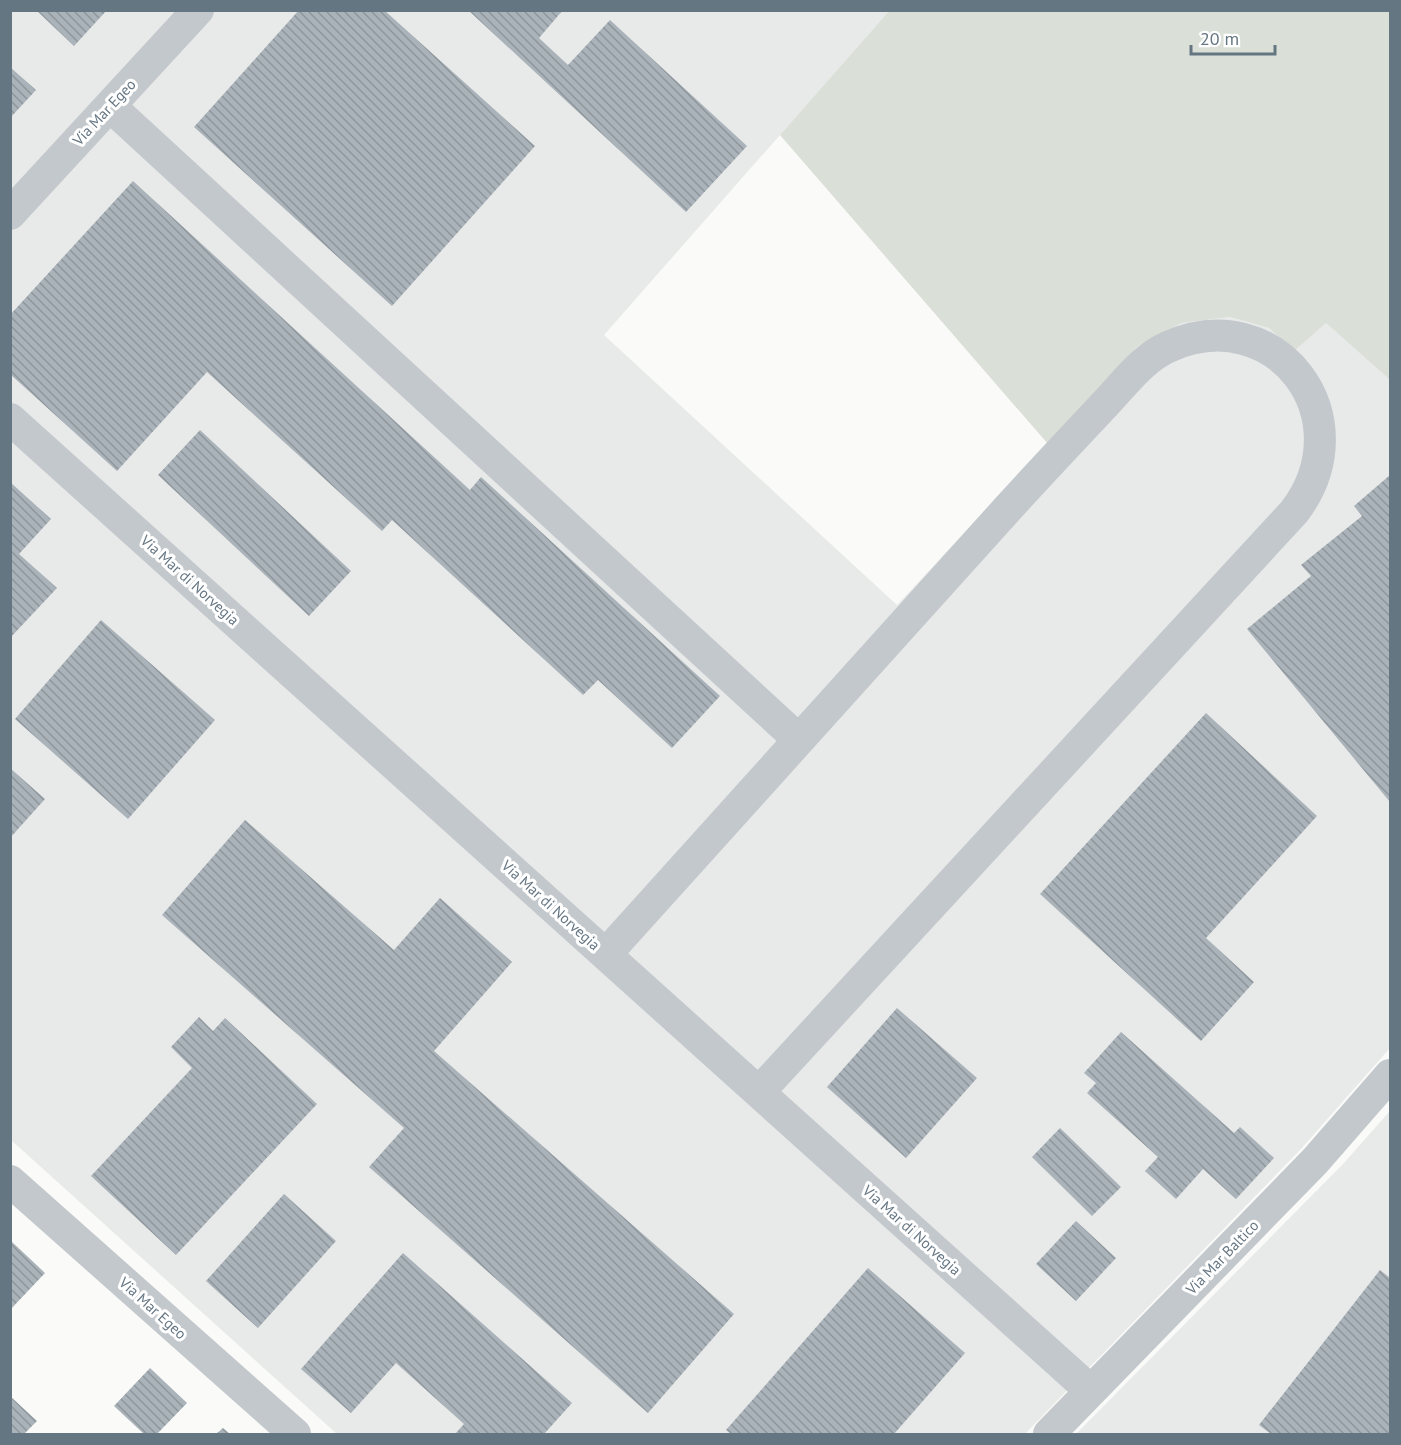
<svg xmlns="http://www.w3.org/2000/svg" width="1401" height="1445" font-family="'PT Sans',sans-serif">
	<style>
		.built { fill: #e8e9e9 }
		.green { fill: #dadfd7 }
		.building { fill: url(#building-back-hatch) }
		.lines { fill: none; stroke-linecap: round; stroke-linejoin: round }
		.minor { stroke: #c3c8cc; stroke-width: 32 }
		.labels { text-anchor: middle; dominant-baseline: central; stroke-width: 6; stroke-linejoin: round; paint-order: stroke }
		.street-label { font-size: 15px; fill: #657683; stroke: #fff }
	</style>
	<defs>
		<pattern id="building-back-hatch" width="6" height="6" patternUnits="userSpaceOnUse" patternTransform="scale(1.5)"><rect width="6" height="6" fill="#aab3b9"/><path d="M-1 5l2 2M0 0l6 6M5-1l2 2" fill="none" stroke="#8e969c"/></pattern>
	</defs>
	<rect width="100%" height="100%" fill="#fafaf8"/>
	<path class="built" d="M11,11H889L604,335L897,605L1137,347L1180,323L1230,317L1269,328L1294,350L1326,323L1390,380V1048L1301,1149L1025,1434H337L11,1140Z
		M1390,1111V1434H1076L1343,1164Z"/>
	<path class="green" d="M889,11H1390V380L1326,323L1294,351L1269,328L1230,317L1181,323L1137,347L1048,444L780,135Z"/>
	<path class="building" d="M36,10H107L74,46Z
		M299,10H384L535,146L392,306L194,127Z
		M468,10H563L539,38L568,65L610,20L747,146L686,212Z
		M10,67L36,90L10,118Z
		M133,181L470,490L481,477L720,696L672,748L598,680L583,695L392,520L382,531L207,372L117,471L10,374V315Z
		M200,430L351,571L309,616L158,475Z
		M1390,475V802L1247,629L1311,576L1301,565L1362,516L1354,506Z
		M10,482L51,519L19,554L57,588L10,638Z
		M101,620L215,720L128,819L15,719Z
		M1206,713L1317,816L1206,938L1254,982L1201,1041L1040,894Z
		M10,768L45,799L10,838Z
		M245,820L394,950L440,898L512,962L434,1051L734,1314L648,1413L369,1167L404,1128L162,915Z
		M897,1008L977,1078L906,1158L827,1087Z
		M199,1017L213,1031L225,1018L317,1104L176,1255L91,1176L192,1068L171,1047Z
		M1121,1032L1234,1133L1240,1127L1274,1158L1236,1199L1203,1169L1176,1199L1145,1171L1158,1157L1087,1093L1096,1083L1084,1073Z
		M1060,1128L1121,1187L1092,1216L1032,1157Z
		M284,1194L336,1241L258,1328L206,1281Z
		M1076,1221L1116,1258L1076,1301L1036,1264Z
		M10,1240L45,1273L10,1310Z
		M403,1253L572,1403L544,1434H455L464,1424L396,1363L351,1413L301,1369Z
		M868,1268L965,1353L894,1434H731L726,1430Z
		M1380,1270L1390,1278V1434H1271L1259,1425Z
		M150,1368L187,1403L157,1434H144L114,1406Z
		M10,1396L37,1421L24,1434H10Z
		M223,1428L230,1434H216Z"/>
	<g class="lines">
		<path class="minor" d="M110,106L799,740
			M10,214L198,10
			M10,419L1091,1391
			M606,954C740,805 875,656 1010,506C1041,472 1073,438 1106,403C1124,384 1143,358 1168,347C1276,298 1366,418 1294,512L759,1092
			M10,1181L295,1434
			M1049,1434L1315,1161L1390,1075"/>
	</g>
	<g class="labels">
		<g class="street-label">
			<text transform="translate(104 112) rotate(-47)">Via Mar Egeo</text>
			<text transform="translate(190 580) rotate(42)">Via Mar di Norvegia</text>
			<text transform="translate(551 905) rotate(42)">Via Mar di Norvegia</text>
			<text transform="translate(912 1230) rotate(42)">Via Mar di Norvegia</text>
			<text transform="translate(1222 1257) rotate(-46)">Via Mar Baltico</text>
			<text transform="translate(153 1308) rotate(42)">Via Mar Egeo</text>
		</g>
	</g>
	<rect width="1401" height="1445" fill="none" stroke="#657683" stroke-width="24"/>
	<path d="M1191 45v9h84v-9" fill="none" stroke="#657683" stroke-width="3"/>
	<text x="1200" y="45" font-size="18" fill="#657683" stroke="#ffffff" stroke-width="4.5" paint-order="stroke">20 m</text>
</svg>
